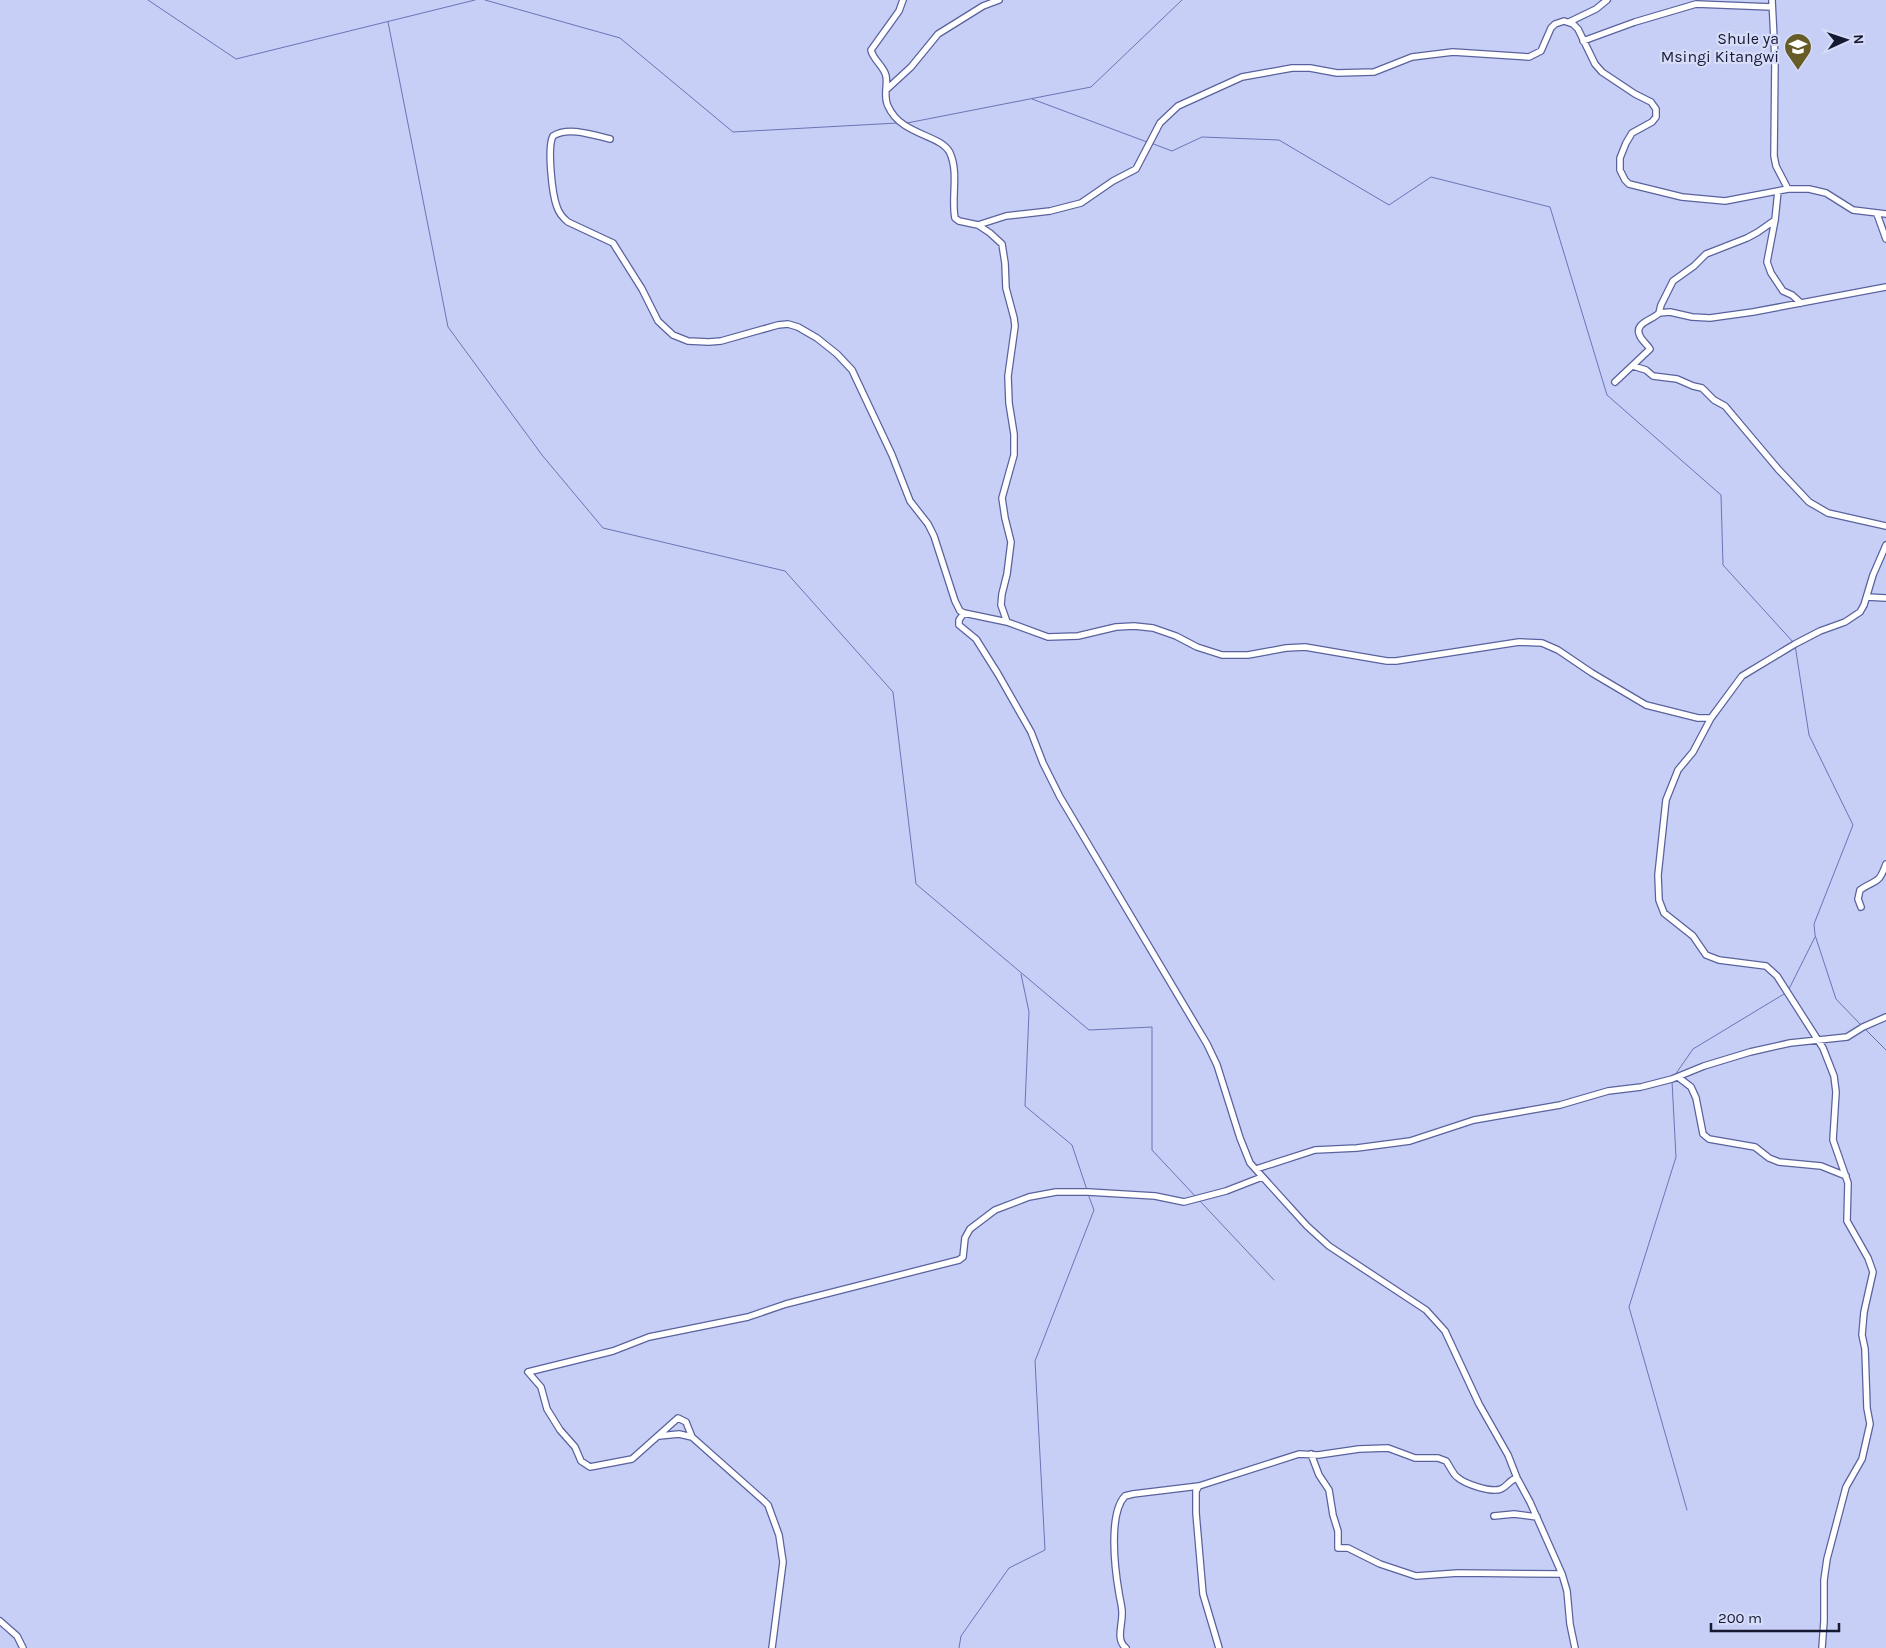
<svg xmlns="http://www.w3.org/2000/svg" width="1886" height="1648" font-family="Karla,sans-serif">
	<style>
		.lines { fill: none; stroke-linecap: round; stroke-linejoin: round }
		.stream { stroke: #6b74b6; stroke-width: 1 }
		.minor-casing { stroke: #59629d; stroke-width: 8 }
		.minor { stroke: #fff; stroke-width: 5.5 }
		.labels { text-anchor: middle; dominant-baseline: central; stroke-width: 4.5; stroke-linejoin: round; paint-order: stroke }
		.poi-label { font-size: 16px; fill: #161932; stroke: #d7ddf8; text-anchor: end }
	</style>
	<rect width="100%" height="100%" fill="#c7cff7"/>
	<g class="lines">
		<path class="stream" d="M148,0L236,59L475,0
			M485,0L620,38L733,132L898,123
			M388,22L448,327L542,455L603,528L785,571L893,692L916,884L1089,1030L1152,1027V1150L1196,1197
			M1032,99L1147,142
			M907,123L1091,87L1182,0
			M1151,143L1172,151L1202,137L1279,140L1389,205L1431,177L1550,207L1607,395L1721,495L1723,565L1793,642
			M1795,645L1809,735L1853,825L1814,924L1815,935L1836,999L1861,1025
			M1021,974L1029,1012L1025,1106L1072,1145L1087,1190
			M1789,989L1815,937
			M1865,1029L1886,1050
			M1675,1075L1693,1049L1784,994
			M1672,1081L1676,1157L1629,1307L1687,1510
			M1199,1200L1274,1280
			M959,1648L961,1636L1009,1568L1045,1550L1035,1361L1094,1210L1088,1194"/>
		<defs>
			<path id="minor" d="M903,0L899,11L871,50C873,60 884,66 886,76C888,86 883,96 888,106C901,136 941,134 950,153C959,173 951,198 955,218L959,221L978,225L990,233L1002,244L1005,263L1006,288L1014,318L1015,326L1008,376L1009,403L1014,434V455L1002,498L1005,518L1011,542L1007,574L1002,594L1001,605L1007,622
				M1772,0L1775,59L1774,156L1776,166L1788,189
				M1569,22L1596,9L1607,0
				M1583,41L1635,22L1696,4L1772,7
				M886,90L911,67L938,34L983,6L999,0
				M610,139C593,135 568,126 553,136C547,147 552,194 557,207C559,213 563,218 568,222L613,243L642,289L658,321L673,335L688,341L709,342L721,341L778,325L788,324L798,327L817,338L837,354L852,370L892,455L910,501L928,524L934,536L955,601L960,611L964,613L1007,622L1048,637L1078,636L1116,627L1134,626L1153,628L1176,636L1197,647L1222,655H1248L1286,648L1305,647L1387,661H1396L1519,642L1542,643L1558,650L1592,673L1646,705L1698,718H1711L1714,714L1742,676L1795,644L1820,631L1845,622L1860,612L1864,605L1873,575L1886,545
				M1778,191L1775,220L1767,262L1771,273L1783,291L1792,295L1801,303
				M1877,214L1886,239
				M978,225L1006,216L1050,211L1081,203L1113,181L1136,169L1160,123L1178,106L1242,77L1292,68H1310L1337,73L1374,72L1412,57L1453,52L1529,57L1541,51L1551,28L1555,24L1564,21L1573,24L1578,29L1595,64L1602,72L1635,94L1651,102L1656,109V117L1652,122L1632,133L1626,143L1620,158V170L1625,180L1629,184L1682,197L1725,201L1788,189H1809L1826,193L1853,210L1886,214
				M1659,313L1670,312L1692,317L1710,318L1753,312L1886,287
				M1633,366L1646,370L1653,376L1677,379L1693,386L1702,388L1714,400L1725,406L1778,469L1809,502L1828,513L1886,526
				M1615,382L1650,349C1648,345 1642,341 1640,336C1633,323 1653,320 1659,313L1661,305L1673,281L1694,266L1706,254L1747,238L1758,232L1775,220
				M1867,597L1886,598
				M964,613L959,620V625L976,639L998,674L1031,732L1043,763L1060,797L1207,1044L1217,1065L1240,1138L1250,1163L1307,1226L1329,1246L1426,1310L1445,1331L1479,1404L1508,1455L1517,1478L1530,1502L1562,1574L1567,1591L1570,1624L1575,1648
				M1711,718L1693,752L1678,770L1666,800L1658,875L1659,900L1664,913L1693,936L1706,955L1719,960L1766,966L1777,976L1823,1048L1834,1076L1836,1092L1833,1140L1848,1183L1847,1221L1868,1258L1873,1272L1864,1312L1862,1335L1865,1349L1867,1408L1870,1424L1862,1459L1846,1487L1827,1559L1824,1580V1621L1822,1648
				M1861,907L1858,899L1860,890C1877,878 1878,886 1886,864
				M1678,1077L1691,1087L1696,1098L1703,1134L1709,1139L1755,1147L1769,1158L1779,1162L1821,1166L1846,1176
				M1256,1169L1315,1150L1357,1148L1410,1141L1474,1120L1560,1105L1608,1091L1641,1087L1672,1079L1704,1066L1750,1052L1790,1043L1847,1037L1863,1027L1886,1017
				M659,1436L679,1434L692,1437
				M1311,1454L1319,1475L1329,1490L1333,1515L1338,1531V1548H1348L1380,1564L1416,1576L1458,1573L1562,1574
				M1494,1516L1514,1514L1537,1517
				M0,1621L17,1636L23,1648
				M772,1648L783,1562L779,1535L768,1505L764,1501L692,1437L686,1422L678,1418L632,1459L590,1467L581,1461L575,1447L560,1430L547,1409L541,1387L528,1372L613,1351L649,1337L748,1317L786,1304L959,1260L963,1257L965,1238L970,1229L995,1210L1029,1197L1056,1192H1088L1155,1196L1184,1202L1226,1191L1262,1177
				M1126,1648C1115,1640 1123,1624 1122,1612C1122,1606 1120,1600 1119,1593C1115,1570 1108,1514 1125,1496L1133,1494L1199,1486
				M1219,1648L1203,1594L1196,1513V1491L1199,1486L1299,1454L1318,1455L1359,1449L1388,1448L1415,1458H1438L1446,1461C1450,1466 1452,1473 1457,1477C1465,1484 1491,1493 1501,1489C1508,1486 1509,1480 1517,1478"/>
		</defs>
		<use href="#minor" class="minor-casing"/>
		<use href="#minor" class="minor"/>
	</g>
	<defs>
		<symbol id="school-pin" viewBox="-11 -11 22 30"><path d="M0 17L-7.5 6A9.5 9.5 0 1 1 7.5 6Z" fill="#675b28" stroke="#d7ddf8"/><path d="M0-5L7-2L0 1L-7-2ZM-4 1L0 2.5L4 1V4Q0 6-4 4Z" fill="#fff"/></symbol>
	</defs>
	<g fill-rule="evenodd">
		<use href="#school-pin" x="1782" y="31" width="32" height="43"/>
	</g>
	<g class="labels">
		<g class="poi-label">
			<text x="1779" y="38">Shule ya<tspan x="1779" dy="18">Msingi Kitangwi</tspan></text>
		</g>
	</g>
	<g transform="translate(1846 40) rotate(87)" stroke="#d7ddf8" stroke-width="4" paint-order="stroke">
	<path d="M0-4L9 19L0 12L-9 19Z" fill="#161932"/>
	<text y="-8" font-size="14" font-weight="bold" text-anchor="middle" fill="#161932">N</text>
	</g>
	<path d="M1711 1623v8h128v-8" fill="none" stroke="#161932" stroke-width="2.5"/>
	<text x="1718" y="1623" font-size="15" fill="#161932" stroke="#d7ddf8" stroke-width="4" paint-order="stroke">200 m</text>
</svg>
